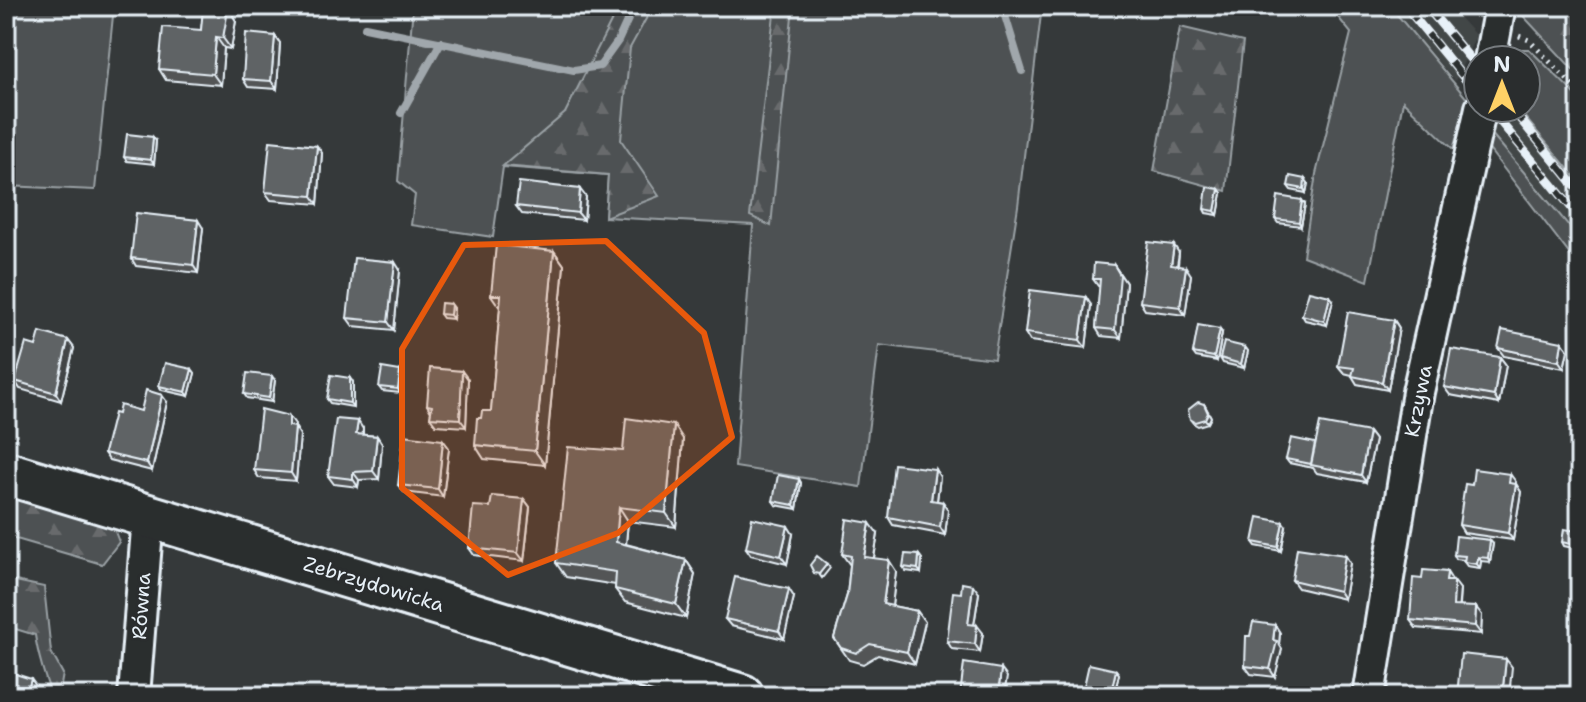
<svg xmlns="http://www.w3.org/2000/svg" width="1586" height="702" font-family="'Shantell Sans',sans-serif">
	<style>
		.built { fill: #424647 }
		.grass { fill: #4d5152; stroke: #9aa1a5; stroke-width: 2 }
		.forest { fill: url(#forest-firs); stroke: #9aa1a5; stroke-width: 2 }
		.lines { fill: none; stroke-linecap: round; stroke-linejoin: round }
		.stream { stroke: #a0a7ac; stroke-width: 8 }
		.street-casing { stroke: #e8f1f8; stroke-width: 36 }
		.secondary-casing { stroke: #e8f1f8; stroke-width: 48 }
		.path { stroke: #e8f1f8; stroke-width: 5; stroke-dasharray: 2 6; stroke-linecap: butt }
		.street { stroke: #2a2d2e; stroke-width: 30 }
		.secondary { stroke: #2a2d2e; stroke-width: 42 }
		.rail-casing { stroke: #e8f1f8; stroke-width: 9 }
		.rail { stroke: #2a2d2e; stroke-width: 6; stroke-dasharray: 18; stroke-linecap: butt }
		.wall { fill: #525557; stroke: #e8f1f8; stroke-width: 2 }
		.shaded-wall { fill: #424547; stroke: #e8f1f8; stroke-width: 2 }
		.building { fill: #5f6365; stroke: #e8f1f8; stroke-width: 2 }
		.marked { fill: #e8590c; fill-opacity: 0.2; stroke: #e8590c; stroke-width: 6; stroke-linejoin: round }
		.labels { text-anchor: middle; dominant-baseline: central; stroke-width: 6; stroke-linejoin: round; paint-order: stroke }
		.street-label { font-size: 20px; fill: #e8f1f8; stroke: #2a2d2e }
	</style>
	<defs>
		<pattern id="forest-firs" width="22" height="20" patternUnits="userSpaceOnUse" patternTransform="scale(2)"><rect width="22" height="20" fill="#4d5152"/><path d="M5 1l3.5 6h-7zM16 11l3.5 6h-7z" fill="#676a6c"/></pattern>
	</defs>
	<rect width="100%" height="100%" fill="#35393a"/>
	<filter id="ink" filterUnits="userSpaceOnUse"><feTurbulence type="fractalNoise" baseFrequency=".0125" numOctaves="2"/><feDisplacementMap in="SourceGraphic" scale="16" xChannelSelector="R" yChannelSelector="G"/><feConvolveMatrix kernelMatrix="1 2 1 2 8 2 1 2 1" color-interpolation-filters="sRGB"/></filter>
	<g filter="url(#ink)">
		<path class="built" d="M1390,6H1449L1479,39L1474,40L1455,81Z
			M1504,108H1517L1580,183V239L1491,133Z"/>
		<path class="grass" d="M6,6H114L95,190L6,186Z
			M413,6H1042L1018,206L994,359L879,345L861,487L735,467L753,225L605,217L608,175L503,167L493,237L411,225L415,195L398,181Z
			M1329,6H1390L1468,100L1453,149L1403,101L1368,281L1303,256L1316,174L1351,33Z
			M1512,49H1529L1580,99V183L1517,108H1526V60H1506Z
			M1491,133L1580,239V268L1488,148Z"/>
		<path class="forest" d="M619,6H653L630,48L621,140L659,196L605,217L608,175L503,166L565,113Z
			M775,6H793L771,226L750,216Z
			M1514,6H1580V77Z
			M1180,27L1243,42L1226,191L1154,171Z
			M6,497L112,524L119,542L102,564L6,536Z
			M6,579L44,587L51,652L63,674L59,696H53C46,685 37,650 35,635L6,626Z"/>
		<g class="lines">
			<path class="stream" d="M1002,6L1022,71
				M365,27L574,70L600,66L618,41L634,6
				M401,113L441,42"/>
			<defs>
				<path id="street" d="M1490,60L1500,6
					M134,696L148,516
					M1369,696L1418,392L1481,108"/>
				<path id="secondary" d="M6,473L742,696"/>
			</defs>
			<use href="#street" class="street-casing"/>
			<use href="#secondary" class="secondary-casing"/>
			<path class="path" d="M1519,36L1529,40L1580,93"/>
			<use href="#street" class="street"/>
			<use href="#secondary" class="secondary"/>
			<defs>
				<path id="rail" d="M1405,6L1478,95
					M1426,6L1478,68
					M1489,108L1580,218
					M1511,108L1580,192"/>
			</defs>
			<use href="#rail" class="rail-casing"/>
			<use href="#rail" class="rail"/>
		</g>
		<path class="wall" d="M161,6H178L177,11L163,8Z
			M198,6L233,16L236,21L231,49L224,48L221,85L166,80L159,69L201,30L203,14Z
			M275,36L280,43L277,89L248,87L243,79Z
			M156,141L154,164L127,161L124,157Z
			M317,146L322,153L318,204L271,200L265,192Z
			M1305,179L1308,183L1306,193L1291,190L1288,186Z
			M1219,189L1222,193L1218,215L1206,213L1204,209Z
			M586,197L584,220L522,214L516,206Z
			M1305,204L1301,226L1278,223L1275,219Z
			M203,228L198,273L136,266L131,258Z
			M554,251L564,265L545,465L484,459L475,445L481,418L491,411L500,308L491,295Z
			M1179,253L1178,266L1191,275L1185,315L1145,310L1140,302Z
			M1114,265L1126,283L1121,338L1101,336L1096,328L1100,287L1098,286L1093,279Z
			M400,270L394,330L353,326L347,318Z
			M1333,300L1327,325L1305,320L1302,315Z
			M451,304L454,308L453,319L443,318L440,314Z
			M1091,305L1086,348L1030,341L1025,333Z
			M1394,320L1399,328L1388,390L1357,384L1352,376V375L1344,373L1338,366Z
			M1222,333L1217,361L1196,357L1193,353Z
			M68,340L74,348L61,401L20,389L15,381L36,346Z
			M1562,342L1568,350L1564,368L1504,356L1498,348Z
			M1245,347L1248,351L1244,368L1223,363L1220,358Z
			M1500,357L1506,365L1499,404L1450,395L1444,387Z
			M192,369L195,373L189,396L162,390L159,386Z
			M400,371L403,375L400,393L382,391L379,387Z
			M468,379L466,427L436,425L430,417L431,412L427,405Z
			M275,380L272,402L247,398L244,394Z
			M353,382V407L330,403L327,399Z
			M167,402L152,471L109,460L104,453L118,414L141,411Z
			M1204,404L1211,417L1208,423L1198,426L1193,423L1190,419Z
			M289,416L300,435L296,481L259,478L254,470Z
			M363,429V435L377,436L382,444L379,479L359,480L358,487L334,484L328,476Z
			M1369,432L1375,440L1366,482L1317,473L1313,468L1289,463L1286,459L1315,443Z
			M683,439L676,527L628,521L626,544L686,560L695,574L686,618L625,602L615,589L616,585L566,577L556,563L623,451Z
			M443,440L449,448L443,497L404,492L398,485Z
			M1510,474L1521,492L1513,540L1464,533L1459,525L1472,485Z
			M940,477L937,501L943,502L948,510L945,535L893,525L888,517Z
			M799,479L801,483L797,509L776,505L773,501Z
			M524,499L530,507L524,561L474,555L469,548L490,507Z
			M1286,526L1281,551L1256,546L1253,542Z
			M1577,531L1580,535L1578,549L1564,546L1562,542Z
			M793,534L787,564L751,555L746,548Z
			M878,534L874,558L896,571L892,606L917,611L925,622L915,664L878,655L863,664L849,660L834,638L847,595L850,565L842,554Z
			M1493,544L1490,562L1481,561L1480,568L1467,566L1464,562V560L1456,559L1454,555Z
			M919,555L922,559L921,573L906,571L903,567Z
			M1345,555L1350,563L1344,599L1298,588L1292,580Z
			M1452,580L1460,589L1459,606L1482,615L1481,634L1416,628L1410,620Z
			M961,593H979L974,625L983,633L980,652L952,649L947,641Z
			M794,597L784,639L731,626L725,619Z
			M1275,625L1280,633L1279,644L1282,649L1275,677L1251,674L1245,666L1250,636Z
			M1116,670L1119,674L1114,696L1087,690L1084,686Z"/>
		<path class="shaded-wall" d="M225,6H234L233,16L236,21L231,49L223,38Z
			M275,36L280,43L277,89L271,81Z
			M216,37L224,48L221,85L213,74Z
			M153,137L156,141L154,164L151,160Z
			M317,146L322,153L318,204L312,196Z
			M1305,179L1308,183L1306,193L1304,189Z
			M580,189L586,197L584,220L578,213Z
			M1219,189L1222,193L1218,215L1215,211Z
			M1302,200L1305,204L1301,226L1299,222Z
			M198,220L203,228L198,273L193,265Z
			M1174,245L1179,253L1176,272L1171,265Z
			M554,251L564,265L545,465L535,451Z
			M395,262L400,270L394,330L388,322Z
			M1114,265L1126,283L1121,338L1115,330Z
			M1186,267L1191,275L1185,315L1180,307Z
			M1330,296L1333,300L1327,325L1324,321Z
			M1086,297L1091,305L1086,348L1080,340Z
			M451,304L454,308L453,319L450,315Z
			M1394,320L1399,328L1388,390L1382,382Z
			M1220,329L1222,333L1217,361L1214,357Z
			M68,340L74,348L61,401L56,393Z
			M1562,342L1568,350L1564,368L1559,361Z
			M1245,347L1248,351L1244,368L1241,364Z
			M1500,357L1506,365L1499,404L1494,396Z
			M192,369L195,373L189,396L186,392Z
			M400,371L403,375L400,393L398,389Z
			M462,371L468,379L466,427L460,419Z
			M272,376L275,380L272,402L269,398Z
			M350,378L353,382V407L350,403Z
			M162,395L167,402L152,471L147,463Z
			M1204,404L1211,417L1208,423L1205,419Z
			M289,416L295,424L294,434L289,426Z
			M358,421L363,429L362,442L356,434Z
			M674,425L683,439L676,527L666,513Z
			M295,427L300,435L296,481L291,473Z
			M1369,432L1375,440L1366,482L1361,475Z
			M377,436L382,444L379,479L373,471Z
			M443,440L449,448L443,497L438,489Z
			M935,469L940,477L936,508L931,500Z
			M353,472L359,480L358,487L353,479Z
			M1510,474L1516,482L1514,491L1509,483Z
			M799,479L801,483L797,509L794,505Z
			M1516,484L1521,492L1513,540L1508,533Z
			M524,499L530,507L524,561L518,553Z
			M943,502L948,510L945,535L940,527Z
			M619,507L628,521L625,555L616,542Z
			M1283,522L1286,526L1281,551L1278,547Z
			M870,523L878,534L872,568L864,557Z
			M788,526L793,534L787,564L781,556Z
			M1577,531L1580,535L1578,549L1575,545Z
			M1490,540L1493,544L1490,562L1488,558Z
			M919,555L922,559L921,573L918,569Z
			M1345,555L1350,563L1344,599L1339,591Z
			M1478,557L1481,561L1480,568L1477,564Z
			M686,560L695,574L686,618L676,604Z
			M889,560L896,571L891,615L883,604Z
			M827,564L830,568L822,578L819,574Z
			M1447,572L1452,580L1451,588L1446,581Z
			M1454,581L1460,589L1458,613L1453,606Z
			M973,585L979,593L973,631L968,624Z
			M789,589L794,597L784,639L779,631Z
			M1476,607L1482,615L1481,634L1475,626Z
			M917,611L925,622L915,664L907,652Z
			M977,625L983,633L980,652L975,644Z
			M1275,625L1280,633L1279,644L1282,649L1275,677L1270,669Z
			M1506,659L1512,667L1509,696H1502Z
			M1001,669L1007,677L1004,696H998Z
			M1116,670L1119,674L1114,696L1111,692Z
			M31,679L39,690L37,696H29L27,693Z"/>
		<path class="building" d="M198,6H225V10H228L223,38L216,37L213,74L159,69L163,27L201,30L203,8H198Z
			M246,33L275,36L271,81L243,79Z
			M127,134L153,137L151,160L124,157Z
			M270,141L317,146L312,196L265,192Z
			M1290,176L1305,179L1304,189L1288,186Z
			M519,182L580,189L578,213L516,206Z
			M1207,187L1219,189L1215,211L1204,209Z
			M1278,196L1302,200L1299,222L1275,219Z
			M136,213L198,220L193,265L131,258Z
			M1148,242L1174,245L1171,265L1186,267L1180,307L1140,302Z
			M496,245L554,251L535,451L475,445L477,418H481L482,411H491L501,295H491Z
			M354,258L395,262L388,322L347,318Z
			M1094,263L1114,265L1120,275L1115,330L1096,328L1100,279H1093Z
			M1030,290L1086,297L1080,340L1025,333Z
			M1309,291L1330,296L1324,321L1302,315Z
			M441,303L451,304L450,315L440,314Z
			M1348,312L1394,320L1382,382L1352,376L1354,368L1338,366Z
			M1198,325L1220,329L1214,357L1193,353Z
			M1502,330L1562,342L1559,361L1498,348Z
			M40,332L68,340L56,393L15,381L26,343L36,346Z
			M1224,342L1245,347L1241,364L1220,358Z
			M1451,349L1500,357L1494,396L1444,387Z
			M165,363L192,369L186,392L159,386Z
			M382,368L400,371L398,389L379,387Z
			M430,368L462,371L460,419L430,417L432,406L427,405Z
			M247,373L272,376L269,398L244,394Z
			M331,375L350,378V403L327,399Z
			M146,390L162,395L147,463L104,453L114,413L118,414L120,405L141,411Z
			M1198,402L1204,404L1208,413L1205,419L1195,422L1190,419L1188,410Z
			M261,409L289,416V426L295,427L291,473L254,470Z
			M626,418L674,425L666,513L619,507L616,542L686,560L676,604L615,589L616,572L556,563L568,447L623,451Z
			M336,419L358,421L356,434L377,436L373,471L353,472V479L328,476Z
			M1320,423L1369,432L1361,475L1311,465Z
			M404,435L443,440L438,489L398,485Z
			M1291,438L1315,443L1311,464L1286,459Z
			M894,464L935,469L931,500L943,502L940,527L888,517Z
			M1474,469L1510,474L1509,483L1516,484L1508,533L1459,525L1465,484L1472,485Z
			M778,475L799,479L794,505L773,501Z
			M492,496L524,499L518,553L469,548L473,506L490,507Z
			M1258,517L1283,522L1278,547L1253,542Z
			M752,518L788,526L781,556L746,548Z
			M847,519L870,523L864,557L889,560L883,604L917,611L907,652L870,644L856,653L841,648L834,638L847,595L851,556L842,554Z
			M1564,529L1577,531L1575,545L1562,542Z
			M1456,536L1490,540L1488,558L1478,557L1477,564L1464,562L1465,556L1454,555Z
			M1297,548L1345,555L1339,591L1292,580Z
			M905,554L919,555L918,569L903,567Z
			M817,556L827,564L819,574L814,573L810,565Z
			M1423,570L1447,572L1446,581H1454L1453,606L1476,607L1475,626L1410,620L1413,578L1422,579Z
			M735,577L789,589L779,631L725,619Z
			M962,583L973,585L968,624L977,625L975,644L947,641L953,592L961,593Z
			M1253,622L1275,625L1273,640L1277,641L1270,669L1245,666L1246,636H1250Z
			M1461,654L1506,659L1502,696H1457Z
			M964,663L1001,669L998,696H960Z
			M1089,664L1116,670L1111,692L1084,686Z
			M6,671L31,679L27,693L32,695V696H6Z
			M267,685L309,695V696H265Z
			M1297,686L1327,691L1326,696H1296Z"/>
	</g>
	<path class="marked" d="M606,241L704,333L732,437L618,533L508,575L402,488V349L464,245Z"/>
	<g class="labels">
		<g class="street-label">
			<text transform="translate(1418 401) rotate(-79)">Krzywa</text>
			<text transform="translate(374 584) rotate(17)">Zebrzydowicka</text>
			<text transform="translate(141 606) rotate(-86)">Równa</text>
		</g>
	</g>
	<rect width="1586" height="702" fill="none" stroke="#2a2d2e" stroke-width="32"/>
	<rect x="16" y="16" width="1554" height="670" fill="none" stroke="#e8f1f8" stroke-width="3" filter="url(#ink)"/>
	<g transform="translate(1502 84)"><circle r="38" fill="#2a2d2e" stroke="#767b7f" stroke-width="2"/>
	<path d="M0-6L14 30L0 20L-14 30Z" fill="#ffd166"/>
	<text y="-12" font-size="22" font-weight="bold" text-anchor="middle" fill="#e8f1f8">N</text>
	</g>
</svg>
